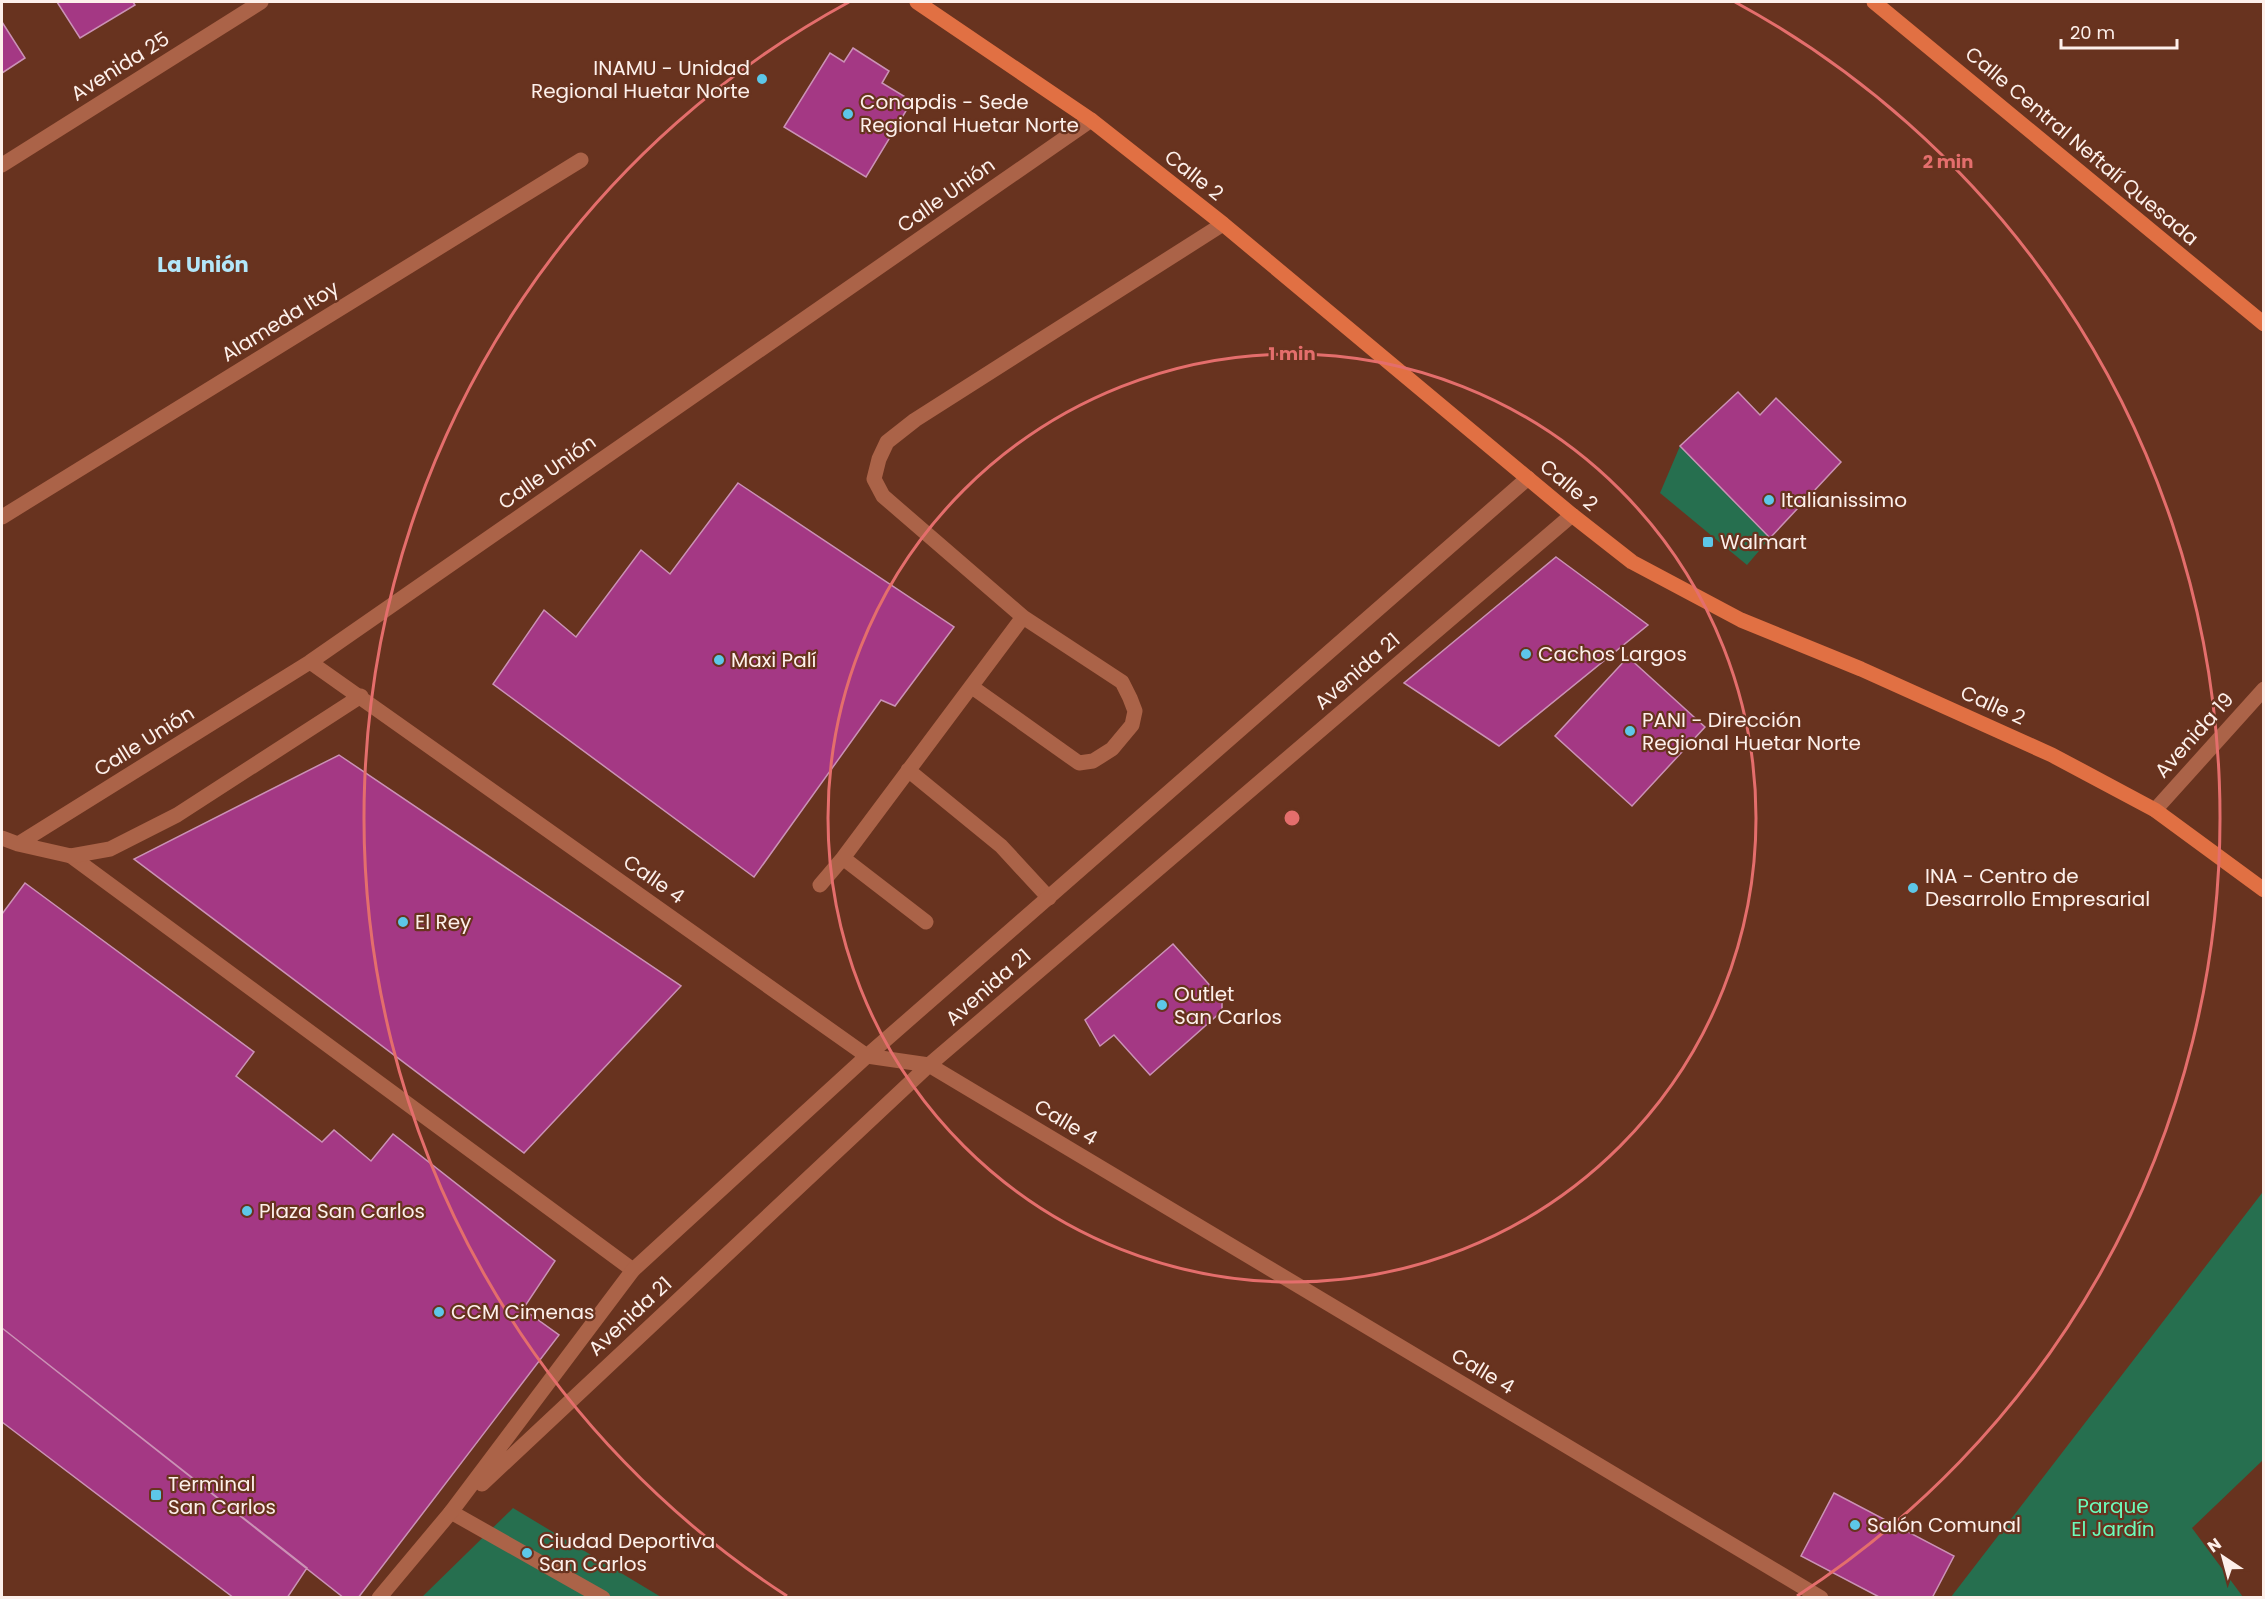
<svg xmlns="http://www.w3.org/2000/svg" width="2265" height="1599" font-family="Poppins,sans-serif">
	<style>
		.green { fill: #266f4f }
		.building { fill: #a43884; stroke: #cb92b6; stroke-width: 1.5 }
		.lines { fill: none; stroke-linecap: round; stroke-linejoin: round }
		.lane { stroke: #ab6348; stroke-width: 15 }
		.street { stroke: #ab6348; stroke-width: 15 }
		.secondary { stroke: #e17043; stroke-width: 15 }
		.ring { fill: none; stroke: #e46e6c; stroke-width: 3 }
		.poi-dot { fill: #5dc7e8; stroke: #68331f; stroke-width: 2 }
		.labels { text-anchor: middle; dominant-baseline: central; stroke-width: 4.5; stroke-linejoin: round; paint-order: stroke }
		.street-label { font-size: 20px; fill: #fdf0eb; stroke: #68331f }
		.poi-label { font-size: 20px; fill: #fdf0eb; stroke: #68331f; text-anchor: start }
		.park-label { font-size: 20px; fill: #6bfcbb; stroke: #68331f }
		.neighbourhood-label { font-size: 21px; font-weight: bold; fill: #b2e7fa; stroke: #68331f }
		.centre { fill: #e46e6c; stroke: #68331f; stroke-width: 3 }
		.ring-label { font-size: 18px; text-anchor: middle; font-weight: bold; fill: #e46e6c; stroke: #68331f; stroke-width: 4.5; stroke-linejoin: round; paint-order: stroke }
	</style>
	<rect width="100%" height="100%" fill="#68331f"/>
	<path class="green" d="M1680,446L1770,538L1747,565L1660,493Z
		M2262,1193L2263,1460L2192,1528L2243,1597H1951Z
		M513,1508L661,1597L421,1598Z"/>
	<path class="building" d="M57,2H133L135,5L80,38Z
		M2,22L25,58L2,73Z
		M853,48L889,71L882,83L912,101L866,177L784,127L830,53L844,62Z
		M1738,392L1760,415L1776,398L1841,462L1770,538L1680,446Z
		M738,483L954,627L895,706L881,700L754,877L493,684L544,610L576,637L641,550L670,574Z
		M1556,557L1648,625L1499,746L1404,683Z
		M1628,657L1705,727L1632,806L1555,736Z
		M339,755L681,986L524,1153L134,859Z
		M25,883L254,1052L236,1076L322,1142L334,1130L371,1161L393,1134L555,1261L523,1309L559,1335L358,1598H344L2,1328V914Z
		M1173,944L1222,999V1011L1150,1075L1114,1035L1100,1046L1085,1020Z
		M2,1328L307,1568L287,1598H234L2,1422Z
		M1834,1493L1954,1556L1932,1598H1881L1801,1556Z"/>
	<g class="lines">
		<path class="lane" d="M2,517L581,160
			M972,687L1079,763L1093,761L1112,749L1132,725L1135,711L1130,698L1122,682L1023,617
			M908,770L1001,846L1049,898
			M71,856L633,1270
			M843,858L926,922
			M820,885L843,858L1023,617L883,496L874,479L879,459L887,442L915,420L1223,224
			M451,1512L603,1598"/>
		<path class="street" d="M2,165L261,2
			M310,662L867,1056L929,1065L1821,1598
			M2155,810L2264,689
			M2,838L18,844L71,856L110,849L177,815L361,696
			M18,844L310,662L1091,120
			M482,1484L929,1065L1572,515
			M379,1598L451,1512L633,1270L867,1056L1528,478"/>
		<path class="secondary" d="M917,2L1091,120L1223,224L1572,515L1632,562L1741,620L1861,669L2052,755L2155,810L2264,890
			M1874,2L2264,324"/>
	</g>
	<g class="ring">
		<circle cx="1292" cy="818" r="464"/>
		<path d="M787 1596A928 928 0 0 1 849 2M1735 2A928 928 0 0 1 1797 1596"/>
	</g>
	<g class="poi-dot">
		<circle cx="762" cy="79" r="6"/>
		<circle cx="848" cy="114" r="6"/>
		<circle cx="1769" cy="500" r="6"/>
		<rect x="1702" y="536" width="12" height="12" rx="3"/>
		<circle cx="1526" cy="654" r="6"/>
		<circle cx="719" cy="660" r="6"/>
		<circle cx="1630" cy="731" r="6"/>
		<circle cx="1913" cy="888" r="6"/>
		<circle cx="403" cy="922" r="6"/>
		<circle cx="1162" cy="1005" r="6"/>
		<circle cx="247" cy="1211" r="6"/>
		<circle cx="439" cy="1312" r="6"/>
		<rect x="150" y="1489" width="12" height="12" rx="3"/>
		<circle cx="1855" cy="1525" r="6"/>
		<circle cx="527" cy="1553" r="6"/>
	</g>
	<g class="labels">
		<g class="street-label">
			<text transform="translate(120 66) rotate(-32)">Avenida 25</text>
			<text transform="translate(2082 146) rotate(40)">Calle Central Neftalí Quesada</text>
			<text transform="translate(1194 175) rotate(38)">Calle 2</text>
			<text transform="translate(946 195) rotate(-35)">Calle Unión</text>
			<text transform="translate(280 321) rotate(-32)">Alameda Itoy</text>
			<text transform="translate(547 472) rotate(-35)">Calle Unión</text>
			<text transform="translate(1569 485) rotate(40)">Calle 2</text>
			<text transform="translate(1357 671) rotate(-41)">Avenida 21</text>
			<text transform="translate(1993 705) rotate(24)">Calle 2</text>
			<text transform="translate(2194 735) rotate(-48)">Avenida 19</text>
			<text transform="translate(144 741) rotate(-32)">Calle Unión</text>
			<text transform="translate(654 879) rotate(35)">Calle 4</text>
			<text transform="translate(988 987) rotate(-41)">Avenida 21</text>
			<text transform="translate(1066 1122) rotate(31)">Calle 4</text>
			<text transform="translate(630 1316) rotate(-43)">Avenida 21</text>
			<text transform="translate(1483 1371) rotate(31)">Calle 4</text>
		</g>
		<g class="poi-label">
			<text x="750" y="68" text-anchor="end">INAMU - Unidad<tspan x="750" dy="23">Regional Huetar Norte</tspan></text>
			<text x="860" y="102">Conapdis - Sede<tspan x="860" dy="23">Regional Huetar Norte</tspan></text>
			<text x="1781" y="500">Italianissimo</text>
			<text x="1720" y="542">Walmart</text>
			<text x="1538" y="654">Cachos Largos</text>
			<text x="731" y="660">Maxi Palí</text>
			<text x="1642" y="720">PANI - Dirección<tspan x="1642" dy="23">Regional Huetar Norte</tspan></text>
			<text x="1925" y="876">INA - Centro de<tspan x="1925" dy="23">Desarrollo Empresarial</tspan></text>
			<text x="415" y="922">El Rey</text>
			<text x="1174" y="994">Outlet<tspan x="1174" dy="23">San Carlos</tspan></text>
			<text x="259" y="1211">Plaza San Carlos</text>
			<text x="451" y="1312">CCM Cimenas</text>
			<text x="168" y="1484">Terminal<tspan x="168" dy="23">San Carlos</tspan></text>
			<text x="1867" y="1525">Salón Comunal</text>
			<text x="539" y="1541">Ciudad Deportiva<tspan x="539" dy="23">San Carlos</tspan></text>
		</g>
		<g class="park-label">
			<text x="2113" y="1506">Parque<tspan x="2113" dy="23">El Jardín</tspan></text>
		</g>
		<g class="neighbourhood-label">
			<text x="203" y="264">La Unión</text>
		</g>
	</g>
	<circle cx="1292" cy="818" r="9" class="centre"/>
	<g class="ring-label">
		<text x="1948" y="168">2 min</text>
		<text x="1292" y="360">1 min</text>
	</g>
	<rect width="2265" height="1599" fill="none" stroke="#fdf0eb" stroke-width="6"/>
	<g transform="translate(2223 1557) rotate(324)" stroke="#68331f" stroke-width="4.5" paint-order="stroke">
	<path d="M0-4.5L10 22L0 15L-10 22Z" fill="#fdf0eb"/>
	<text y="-9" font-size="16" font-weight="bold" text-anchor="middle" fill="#fdf0eb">N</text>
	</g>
	<path d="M2061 39v9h116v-9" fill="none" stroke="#fdf0eb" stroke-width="3"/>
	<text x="2070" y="39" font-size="18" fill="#fdf0eb" stroke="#68331f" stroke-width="4.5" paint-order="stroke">20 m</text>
</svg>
